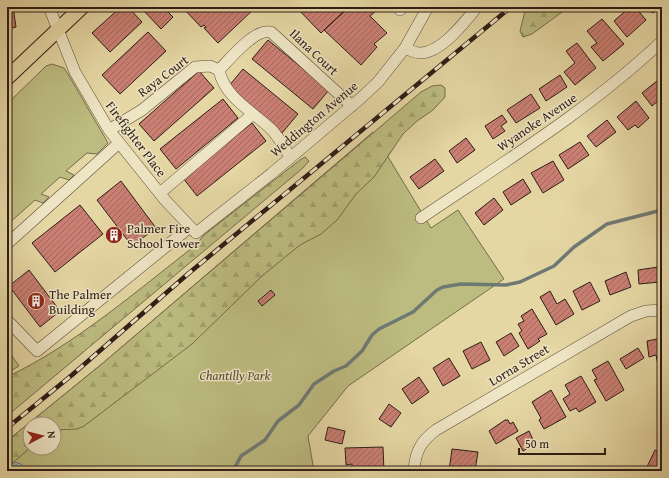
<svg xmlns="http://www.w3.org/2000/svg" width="669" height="478" font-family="'Gentium Book Plus',serif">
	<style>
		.green { fill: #bcbc80; stroke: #746c4b; fill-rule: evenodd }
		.forest { fill: url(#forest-firs); stroke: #746c4b }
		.water { fill: url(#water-waves); stroke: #6f7974 }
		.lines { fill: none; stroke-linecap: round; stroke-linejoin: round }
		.stream { stroke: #6f7974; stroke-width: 3.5 }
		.building { fill: url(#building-hatch); stroke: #2d1c16 }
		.minor-casing { stroke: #5b4b3a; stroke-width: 12 }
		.major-casing { stroke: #2d1c16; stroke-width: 16 }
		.minor { stroke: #eee5c4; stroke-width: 11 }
		.major { stroke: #e5d7a4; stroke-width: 14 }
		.rail-casing { stroke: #2d1c16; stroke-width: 4.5 }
		.rail { stroke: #eee5c4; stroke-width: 3; stroke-dasharray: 9; stroke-linecap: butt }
		.labels { text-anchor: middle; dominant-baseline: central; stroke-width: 3; stroke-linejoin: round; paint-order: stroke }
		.street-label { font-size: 13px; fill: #2d1c16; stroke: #eee5c4 }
		.poi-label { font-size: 13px; fill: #2d1c16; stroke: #eee5c4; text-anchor: start }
		.park-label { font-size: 13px; font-style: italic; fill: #584c36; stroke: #eee5c4 }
	</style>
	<defs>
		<pattern id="forest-firs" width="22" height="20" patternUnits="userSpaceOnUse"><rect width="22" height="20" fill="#bcbc80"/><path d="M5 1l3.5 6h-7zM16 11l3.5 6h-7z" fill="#a2a16e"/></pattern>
		<pattern id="water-waves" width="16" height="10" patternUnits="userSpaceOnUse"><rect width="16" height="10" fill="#9bb7b2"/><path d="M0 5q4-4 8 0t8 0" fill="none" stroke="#7f9490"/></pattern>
		<pattern id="building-hatch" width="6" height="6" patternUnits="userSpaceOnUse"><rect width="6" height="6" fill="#ca7f73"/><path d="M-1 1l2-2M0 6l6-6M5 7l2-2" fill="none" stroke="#a4675d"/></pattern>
	</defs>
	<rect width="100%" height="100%" fill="#e5d7a4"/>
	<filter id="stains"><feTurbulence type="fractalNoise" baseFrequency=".005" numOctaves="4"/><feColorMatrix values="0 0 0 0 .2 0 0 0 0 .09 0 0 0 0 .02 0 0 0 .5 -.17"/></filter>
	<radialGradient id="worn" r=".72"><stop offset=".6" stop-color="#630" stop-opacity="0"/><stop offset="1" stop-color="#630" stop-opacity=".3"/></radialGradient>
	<path class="green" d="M52,64L64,68L68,74L108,143L97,154L87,153L66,171L74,175L69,180L60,177L41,194L49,197L43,203L35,200L7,225V104L46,66Z
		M373,132L431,228L458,210L504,279L348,386L308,436L314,471H14L7,463V441L103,363ZM30,424H54V448H30Z
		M7,349L19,366L7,373Z"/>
	<path class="forest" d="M526,7H569L532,34L523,37L520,31Z
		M441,85L445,88V97L433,110L417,121L403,134L374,177L356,194L337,220L321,234L300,245L262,276L192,344L84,426L77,429L54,430V424H30V448L8,467L10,471H7V441L103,363L421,92L432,86Z
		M305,157L309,161L303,168L7,416V377C76,344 135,292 196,245L204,235L300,160Z"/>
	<path class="water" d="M15,462L21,464L28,471H11L10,465Z"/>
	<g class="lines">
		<path class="stream" d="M233,471L241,456L265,440L278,421L299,405L314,384L334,371L346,366L362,351L372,335L379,329L413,312L437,290L443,287L461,284L506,285L520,282L554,266L574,247L607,224L662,210"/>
	</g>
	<path class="building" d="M7,7H13L16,27L7,29Z
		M121,7H128L142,22L110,52L92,33Z
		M144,7H163L173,17L161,29L142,9Z
		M182,7H256L218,43L204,28L206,27L204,25L201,27Z
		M296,7H349L321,33Z
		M349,7H381L370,16L387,33L374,44L377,47L361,65L324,30Z
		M630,7H635L646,20L627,37L614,21Z
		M646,7H659L653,13Z
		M602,19L624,44L603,61L591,47L597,43L587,31Z
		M148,32L166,51L120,94L102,75Z
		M268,40L329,90L313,109L252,59Z
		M577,43L596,68L575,85L564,72L575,63L566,51Z
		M243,69L298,114L282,133L228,87Z
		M199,71L214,88L154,141L139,124Z
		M560,75L567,87L546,101L539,89Z
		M662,77V106L658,101L652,106L642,93Z
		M531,94L540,108L516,123L507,110Z
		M223,99L238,118L176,169L160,149Z
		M636,101L649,118L638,128L635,125L628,130L617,117Z
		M502,115L507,122L501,126L505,131L493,139L485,126Z
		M607,120L616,132L596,147L587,136Z
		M252,123L266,141L197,196L183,178Z
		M466,138L475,150L457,163L449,151Z
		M580,142L589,155L568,169L559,155Z
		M435,159L444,171L419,189L410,177Z
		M553,161L564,180L543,193L531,173Z
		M523,179L531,192L511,205L503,192Z
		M121,181L156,228L132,246L97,200Z
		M494,198L503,210L484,225L475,213Z
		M80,205L103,234L55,272L32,243Z
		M115,228L121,236L113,242L107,234Z
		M658,267L660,282L639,284L638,270Z
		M29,270L60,311L40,327L9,286Z
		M626,272L631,287L610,295L605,281Z
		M590,282L600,301L582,310L573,291Z
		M271,290L275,295L262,306L258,301Z
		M550,291L557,304L565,299L574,314L556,325L540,297Z
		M532,309L547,334L538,339L540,341L528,349L519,333L522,331L518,324L524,321L521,316Z
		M511,333L519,346L504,356L496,342Z
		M662,338V364L658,365L656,355L649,357L647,341Z
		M481,342L490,360L472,369L463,351Z
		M638,348L644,358L626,369L620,359Z
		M449,358L460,376L443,386L433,368Z
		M608,361L624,390L606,401L594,380L597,379L592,370Z
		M581,376L596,402L579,412L576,408L570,411L563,399L570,394L565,385Z
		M419,377L429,392L412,404L402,389Z
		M551,390L566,417L544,429L539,420L541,418L532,402Z
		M389,404L401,413L391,427L379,419Z
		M505,420H508L510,424L513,422L518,431L496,444L489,431Z
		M662,425V439L657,437Z
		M328,427L345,431L342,444L325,440Z
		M529,431L535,444L523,451L516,438Z
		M383,447L384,471H352V464L346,465L345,448Z
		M452,449L478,452L475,471H449Z
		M655,450L662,453V469L661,471H645Z"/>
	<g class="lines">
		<defs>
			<path id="minor" d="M49,7L75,72L109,130L165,200L196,233L271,174L361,98L378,82L405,48L428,7
				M400,10L403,7
				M405,48C409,50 415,53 420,53C441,53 465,22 477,7
				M219,70C231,58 255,28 271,32L352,106
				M109,130L142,110L195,67L210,66L219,70C225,98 251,110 271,129C279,137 284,147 290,157
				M160,193L253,114
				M421,218C504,162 589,110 662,41
				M7,244L119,143
				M7,320L37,351L190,227
				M414,471C415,452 421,441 436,430L631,316L646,311L662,310"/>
			<path id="major" d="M7,78L82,7"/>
		</defs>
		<use href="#minor" class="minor-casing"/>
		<use href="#major" class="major-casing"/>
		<use href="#minor" class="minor"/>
		<use href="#major" class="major"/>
		<defs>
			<path id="rail" d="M7,428L72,375L189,273L511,7"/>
		</defs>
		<use href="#rail" class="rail-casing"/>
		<use href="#rail" class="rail"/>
	</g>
	<defs>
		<symbol id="building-disc" viewBox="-11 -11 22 22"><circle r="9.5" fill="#8f2418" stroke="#eee5c4"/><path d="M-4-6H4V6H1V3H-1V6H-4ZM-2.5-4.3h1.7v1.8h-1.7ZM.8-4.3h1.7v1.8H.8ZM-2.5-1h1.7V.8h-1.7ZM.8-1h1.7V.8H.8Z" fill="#fff"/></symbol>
	</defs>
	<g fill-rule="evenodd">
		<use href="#building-disc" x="104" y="225" width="20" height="20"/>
		<use href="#building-disc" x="26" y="291" width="20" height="20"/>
	</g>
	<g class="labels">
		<g class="street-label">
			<text transform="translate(314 52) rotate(43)">Ilana Court</text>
			<text transform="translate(163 76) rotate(-37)">Raya Court</text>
			<text transform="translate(314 119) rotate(-40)">Weddington Avenue</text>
			<text transform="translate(537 122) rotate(-34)">Wyanoke Avenue</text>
			<text transform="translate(136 139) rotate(53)">Firefighter Place</text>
			<text transform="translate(519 365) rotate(-31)">Lorna Street</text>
		</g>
		<g class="poi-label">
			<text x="127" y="228">Palmer Fire<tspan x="127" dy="15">School Tower</tspan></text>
			<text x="49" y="294">The Palmer<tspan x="49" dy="15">Building</tspan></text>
		</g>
		<g class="park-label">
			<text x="235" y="375">Chantilly Park</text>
		</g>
	</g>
	<rect width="669" height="478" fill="none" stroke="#e5d7a4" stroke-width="24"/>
	<rect x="8" y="8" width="653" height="462" fill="none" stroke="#2d1c16" stroke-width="2"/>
	<rect x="12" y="12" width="645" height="454" fill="none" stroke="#2d1c16"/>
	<g transform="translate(42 436) rotate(83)"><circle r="19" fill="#eee5c4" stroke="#a1957e"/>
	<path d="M0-3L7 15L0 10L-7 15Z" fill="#8f2418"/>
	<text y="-6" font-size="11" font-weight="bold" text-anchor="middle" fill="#2d1c16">N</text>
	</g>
	<path d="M519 448v6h86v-6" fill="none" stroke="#2d1c16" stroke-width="2"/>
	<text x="525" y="448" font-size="12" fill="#2d1c16" stroke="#eee5c4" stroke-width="3" paint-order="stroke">50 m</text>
	<rect width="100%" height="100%" filter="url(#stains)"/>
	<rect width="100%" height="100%" fill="url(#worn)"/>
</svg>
